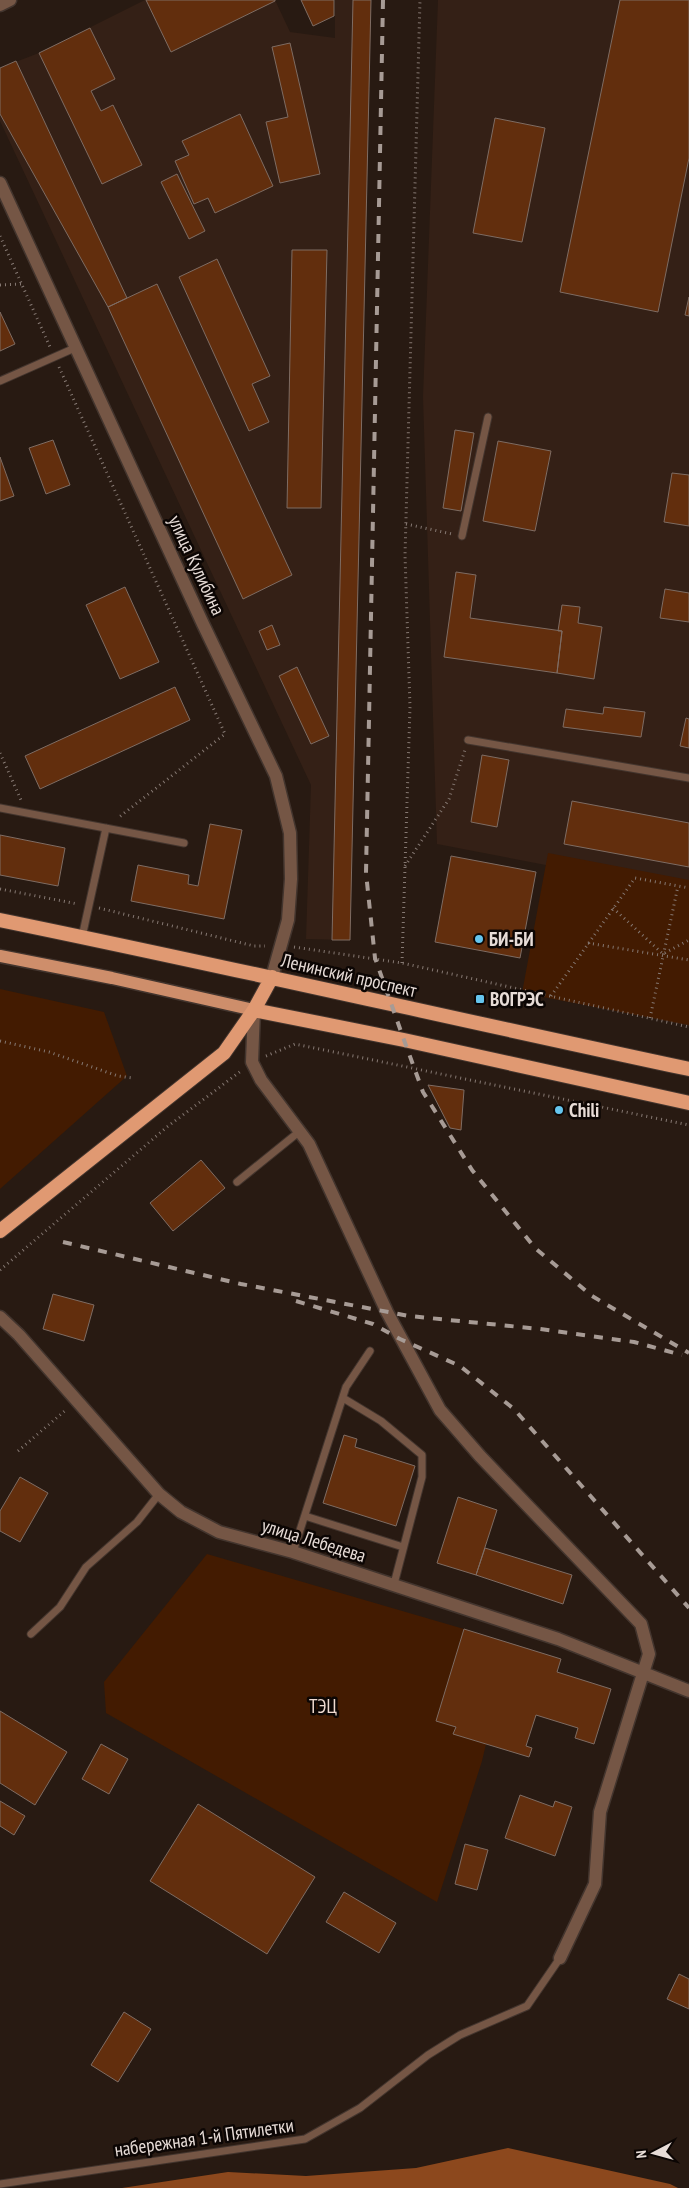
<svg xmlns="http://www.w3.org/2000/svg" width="689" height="2188" font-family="'PT Sans Narrow',sans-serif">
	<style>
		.built { fill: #342016 }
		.green { fill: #431b01 }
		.water { fill: #8c481d }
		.building { fill: #622e0d; stroke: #7e6c63 }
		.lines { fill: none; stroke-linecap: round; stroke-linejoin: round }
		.service-casing { stroke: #43352e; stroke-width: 9 }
		.minor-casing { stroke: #43352e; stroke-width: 15 }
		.primary-casing { stroke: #43352e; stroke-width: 15 }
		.trunk-casing { stroke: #43352e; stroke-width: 16 }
		.path { stroke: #867973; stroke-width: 3; stroke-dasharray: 1 4; stroke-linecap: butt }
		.service { stroke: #755645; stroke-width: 7 }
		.minor { stroke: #755645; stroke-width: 12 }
		.primary { stroke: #ce8e6b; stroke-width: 12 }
		.trunk { stroke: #e09972; stroke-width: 14 }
		.rail { stroke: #a79b95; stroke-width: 4; stroke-dasharray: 9 9; stroke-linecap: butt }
		.poi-dot { fill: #65c5ee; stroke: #0c0604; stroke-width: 2 }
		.labels { text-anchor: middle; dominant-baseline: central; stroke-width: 5; stroke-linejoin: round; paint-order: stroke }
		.street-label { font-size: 19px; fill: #e7dcd7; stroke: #0c0604 }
		.poi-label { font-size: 19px; font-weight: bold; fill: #e7dcd7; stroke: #0c0604; text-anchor: start }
		.park-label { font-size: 19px; fill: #f0dbd1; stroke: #0c0604 }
	</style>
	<rect width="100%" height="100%" fill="#281a12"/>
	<path class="built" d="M145,0H275L290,32L335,38V0H371L350,940L306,939L311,785L0,121V68L39,53Z
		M438,0H689V1026L532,994L556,867L437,844L423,397Z"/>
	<path class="green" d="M548,853L689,880V1025L522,993Z
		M0,989L104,1012L127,1076L0,1189Z
		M207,1554L464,1629L436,1721L456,1727L453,1733L486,1744L482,1761L437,1902L106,1713L104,1682Z"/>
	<path class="water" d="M508,2148L670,2184L678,2188H122L228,2172L306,2176L416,2168Z"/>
	<path class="building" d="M146,0H275V1L171,52Z
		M301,0H334V16L313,26Z
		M353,0H371L350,940H332Z
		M620,0H689V158L658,312L560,292Z
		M90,28L115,79L91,91L101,111L113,105L142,165L102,184L39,53Z
		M290,43L320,174L280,183L266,122L288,117L272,47Z
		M16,61L127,298L108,307L0,114V68Z
		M240,114L273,186L215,213L208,198L194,204L175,161L189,155L182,141Z
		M495,118L545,128L522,242L473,233Z
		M177,174L205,231L189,239L161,182Z
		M292,250H327L321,508H287Z
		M217,259L270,376L252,384L269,422L249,431L179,277Z
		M157,284L292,575L243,599L108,307Z
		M689,297V316L685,315Z
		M0,312L15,344L0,351Z
		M455,430L474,433L461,511L443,508Z
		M53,440L70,485L46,494L29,448Z
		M498,441L551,451L535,531L483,521Z
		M0,457L14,496L0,501Z
		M672,473L689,475V526L664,522Z
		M456,572L476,575L470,618L562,631L557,673L444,657Z
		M125,587L159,662L120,679L86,605Z
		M665,589L689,593V622L660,618Z
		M562,605L580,607L578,623L602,627L594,679L557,673L562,631H558Z
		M272,625L280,645L267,650L259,631Z
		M297,667L329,736L311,744L279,676Z
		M175,687L190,720L40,789L25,756Z
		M604,707L645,712L641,737L563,727L566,709L603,714Z
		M686,718L689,719V748L680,746Z
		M482,755L509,760L497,827L471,822Z
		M572,801L689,823V867L564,844Z
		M210,824L242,830L224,919L131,901L138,865L189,875L188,884L198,886Z
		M0,835L65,848L58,886L0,875Z
		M451,856L536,872L520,958L435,942Z
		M428,1085L464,1090L461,1130L450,1128Z
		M201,1160L225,1188L173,1231L150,1203Z
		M53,1294L94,1305L84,1341L43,1329Z
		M344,1435L357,1439L355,1447L415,1466L396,1526L323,1503Z
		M20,1477L48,1493L20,1542L0,1531V1511Z
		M458,1497L497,1510L476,1575L437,1563Z
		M485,1548L572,1575L563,1604L476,1575Z
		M464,1629L561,1659L557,1672L611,1689L594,1744L575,1738L578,1728L536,1715L526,1746L532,1748L529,1757L453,1734L456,1727L436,1721Z
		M0,1711L67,1752L35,1805L0,1783Z
		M101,1744L128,1759L109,1794L82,1779Z
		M520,1795L553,1807L555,1801L572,1807L555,1856L505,1838Z
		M0,1801L25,1816L14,1835L0,1826Z
		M198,1804L315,1877L267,1954L150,1881Z
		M465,1844L488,1850L477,1890L455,1884Z
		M344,1892L396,1923L379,1953L326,1922Z
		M679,1974L689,1979V2009L667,1999Z
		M124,2012L151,2029L118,2082L91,2065Z"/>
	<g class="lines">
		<defs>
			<path id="service" d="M0,381L77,347
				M462,536L488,417
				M468,740L689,778
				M0,808L184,843
				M82,937L106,828
				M237,1182L300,1131
				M343,1398L381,1421L422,1455V1477L394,1584
				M305,1516L403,1547
				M293,1552L346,1387L370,1351
				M31,1634L60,1607L86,1567L137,1522L159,1494
				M0,2184L305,2139L360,2108L428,2055L460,2035L527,2006L560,1958"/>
			<path id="minor" d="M0,5L10,0
				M0,183L203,624L276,776L290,833L291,879L288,920L272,977
				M254,1010L252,1062L261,1080L309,1144L387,1312L440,1410L480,1456L641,1624L649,1654L600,1812L595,1884L560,1958
				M0,1317L19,1335L159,1494L181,1512L219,1532L293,1552L558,1639L689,1691"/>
			<path id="primary" d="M0,956L112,978L254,1010"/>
			<path id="trunk" d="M0,920C230,967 459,1020 689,1069
				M254,1010L404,1040L689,1103
				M0,1231L224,1053L254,1010L272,977"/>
		</defs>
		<use href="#service" class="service-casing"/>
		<use href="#minor" class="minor-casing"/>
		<use href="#primary" class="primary-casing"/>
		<use href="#trunk" class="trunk-casing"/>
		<path class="path" d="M0,236L50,347
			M0,285L22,284
			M59,367L225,734L118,818
			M406,524L452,534
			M0,753L21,800
			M405,866L449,799L465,750
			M0,889L78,904
			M99,908L254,946H265
			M613,908L663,954L689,940
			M588,943L689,960
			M294,947L402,963L689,1027
			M402,963L410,707L405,555L420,0
			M551,996L635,878L689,888
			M650,1018L678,886
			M0,1041L49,1052L118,1076L133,1078
			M266,1056L295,1044L689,1125
			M0,1270L167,1127L241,1071
			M18,1451L67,1409"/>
		<use href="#service" class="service"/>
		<use href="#minor" class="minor"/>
		<use href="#primary" class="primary"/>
		<use href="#trunk" class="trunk"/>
		<path class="rail" d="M383,0L366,873L375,958L404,1040L423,1092L472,1170L535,1248L592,1296L689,1353
			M63,1242L241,1284L409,1316L540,1329L634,1342L682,1355
			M296,1301L373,1324L400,1339L460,1366L514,1409L689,1608"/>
	</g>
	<g class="poi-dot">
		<circle cx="479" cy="939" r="5"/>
		<rect x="475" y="994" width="10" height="10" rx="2.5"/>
		<circle cx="559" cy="1110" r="5"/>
	</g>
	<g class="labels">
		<g class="street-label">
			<text transform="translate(197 565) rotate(65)">улица Кулибина</text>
			<text transform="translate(349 975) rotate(13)">Ленинский проспект</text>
			<text transform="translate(314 1540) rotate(17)">улица Лебедева</text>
			<text transform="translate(204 2137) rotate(-8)">набережная 1-й Пятилетки</text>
		</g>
		<g class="poi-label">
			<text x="489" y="939">БИ-БИ</text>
			<text x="490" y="999">ВОГРЭС</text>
			<text x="569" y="1110">Chili</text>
		</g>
		<g class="park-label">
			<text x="323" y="1706">ТЭЦ</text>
		</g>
	</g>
	<g transform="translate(654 2153) rotate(264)" stroke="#0c0604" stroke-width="4" paint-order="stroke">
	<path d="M0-4L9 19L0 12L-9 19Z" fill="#e7dcd7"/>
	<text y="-8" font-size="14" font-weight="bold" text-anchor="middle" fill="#e7dcd7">N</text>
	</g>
</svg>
